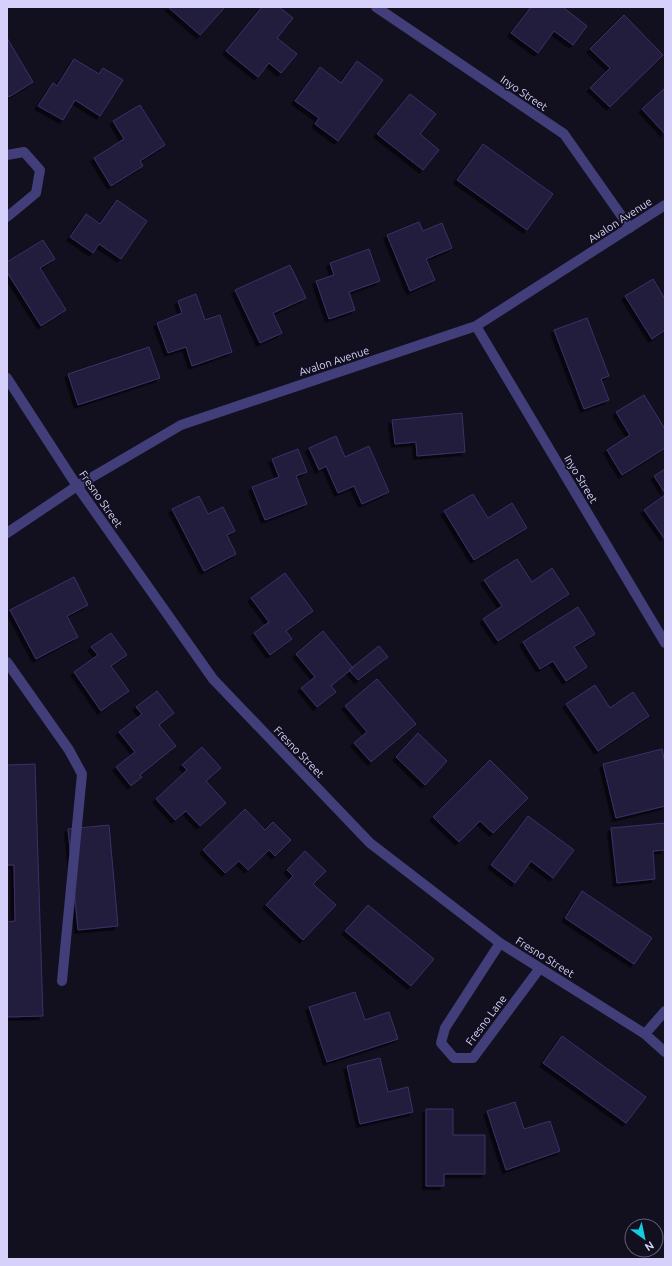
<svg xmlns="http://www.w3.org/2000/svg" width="672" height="1266" font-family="Ubuntu,sans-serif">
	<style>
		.building { fill: #241c3e; stroke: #3c3068; filter: url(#shadow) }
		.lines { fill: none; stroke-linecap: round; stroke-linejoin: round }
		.lane { stroke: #413e7a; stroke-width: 10 }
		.street { stroke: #413e7a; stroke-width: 10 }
		.labels { text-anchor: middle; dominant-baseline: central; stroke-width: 3.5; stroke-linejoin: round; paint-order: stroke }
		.street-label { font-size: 11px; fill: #d6d1fb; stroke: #120f1f }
	</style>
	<defs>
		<filter id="shadow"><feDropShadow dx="-3.5" dy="3.5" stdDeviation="0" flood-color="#0009"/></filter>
	</defs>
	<rect width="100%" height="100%" fill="#120f1f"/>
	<path class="building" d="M168,7H225L200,35Z
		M262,7H279L293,18L277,38L297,54L281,73L269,63L258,77L226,51Z
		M531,7H565L564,8L587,26L573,45L554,31L538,53L511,33Z
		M624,15L663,55L610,107L590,88L610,68L590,49Z
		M7,38L33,82L9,97L7,94Z
		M74,59L99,74L103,68L123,80L100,116L75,100L63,120L38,106L53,83L57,86Z
		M357,61L383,80L338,141L315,124L319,118L295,101L320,67L341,83Z
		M665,88V134L642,109Z
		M410,94L436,114L420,134L439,150L423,170L377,134Z
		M140,105L165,145L140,161L143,166L111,186L94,158L124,139L113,121Z
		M483,144L553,194L527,230L457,180Z
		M117,200L147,221L121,259L99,244L93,253L70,237L86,214L100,224Z
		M419,222L423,231L442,223L452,248L426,259L435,280L410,291L387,235Z
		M43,240L55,259L40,268L66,310L41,326L7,272V262Z
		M369,249L380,281L349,292L355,310L329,319L316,281L334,275L330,263Z
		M290,265L306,298L273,313L282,333L260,343L235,290Z
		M653,279L665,299V330L652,339L625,296Z
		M196,294L205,320L220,315L232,352L192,366L186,347L168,353L157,323L182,313L178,301Z
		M587,318L609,376L601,379L609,400L584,409L554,330Z
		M149,347L160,378L78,405L68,374Z
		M644,395L665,429V448L622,475L607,450L630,435L616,412Z
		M462,413L465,452L417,456L416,442L395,444L392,420Z
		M336,436L345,457L369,446L389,492L362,504L354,486L338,493L326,466L319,470L309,448Z
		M298,449L307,472L296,476L307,504L265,520L252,487L279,477L272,459Z
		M665,469V493L654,476Z
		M473,494L488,518L512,503L527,528L474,560L444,511Z
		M665,495V537L664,538L644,510Z
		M199,496L208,514L223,507L235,531L227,535L236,554L204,571L172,509Z
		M517,559L532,582L552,568L569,594L498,641L483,619L502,606L484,580Z
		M285,573L313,611L286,631L292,639L270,655L254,633L269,622L251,598Z
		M74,577L88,605L67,616L78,637L36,659L10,610Z
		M578,607L595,634L574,647L587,667L566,681L553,661L540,669L523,642Z
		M323,631L353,668L331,686L336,692L317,707L301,688L315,677L296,654Z
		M111,633L127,655L111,666L129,691L101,711L74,672L98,655L91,647Z
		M379,646L388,657L358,680L349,670Z
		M377,679L416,724L371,762L354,743L367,732L345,706Z
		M595,685L610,708L633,692L649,716L598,751L566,704Z
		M157,691L174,713L159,725L176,746L140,775L142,777L131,786L116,767L135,752L119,732L142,714L136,707Z
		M418,733L447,761L425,785L396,757Z
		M202,747L221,768L206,781L226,803L200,826L186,811L175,820L156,799L187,770L182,765Z
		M662,749L665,763V806L616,818L603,764Z
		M490,760L528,798L493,833L480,821L459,842L433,817Z
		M35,764L43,1016L7,1017V922L15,921L14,865H7V765Z
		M245,809L265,830L273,822L291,840L275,856L269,850L248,870L239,861L225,873L203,850Z
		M528,816L574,850L553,878L531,861L515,883L491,865Z
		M665,823V850L653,851L655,879L617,883L611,828Z
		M109,825L118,926L78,930L68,829Z
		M305,851L326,871L313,884L336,905L303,940L266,905L293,876L287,870Z
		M582,891L652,938L634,964L565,918Z
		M368,905L434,959L411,986L345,931Z
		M355,992L365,1020L389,1012L398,1039L327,1062L309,1007Z
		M562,1036L646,1097L626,1123L543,1063Z
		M380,1058L388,1092L408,1087L413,1112L360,1124L347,1066Z
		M515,1102L524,1129L550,1121L560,1151L506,1170L487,1111Z
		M426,1109H453V1135H485V1174H444V1186H426Z"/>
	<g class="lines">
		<path class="lane" d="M7,662L69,750L82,774L62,981"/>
		<path class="street" d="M376,7L564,134L630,228
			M7,155L24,152L40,170L36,193L7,217
			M476,326L665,643
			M7,378L77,486L213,679L370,843L500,943L645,1034L665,1052
			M7,533L77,486L181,425L476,326L665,205
			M500,943L445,1028L441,1043L454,1058H473L540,968
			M645,1034L665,1011"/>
	</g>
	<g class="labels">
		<g class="street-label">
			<text transform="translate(524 93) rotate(34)">Inyo Street</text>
			<text transform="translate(620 220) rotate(-33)">Avalon Avenue</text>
			<text transform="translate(334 361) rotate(-18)">Avalon Avenue</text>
			<text transform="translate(581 479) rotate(59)">Inyo Street</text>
			<text transform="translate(101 499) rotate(55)">Fresno Street</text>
			<text transform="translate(299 752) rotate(46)">Fresno Street</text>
			<text transform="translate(545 957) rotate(32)">Fresno Street</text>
			<text transform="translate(486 1020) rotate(-53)">Fresno Lane</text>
		</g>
	</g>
	<rect width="672" height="1266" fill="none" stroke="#d6d1fb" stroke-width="16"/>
	<g transform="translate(644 1238) rotate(147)"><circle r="19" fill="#120f1f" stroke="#605d77"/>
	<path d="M0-3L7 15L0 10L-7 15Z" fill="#15cce3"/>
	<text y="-6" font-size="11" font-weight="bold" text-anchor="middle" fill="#d6d1fb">N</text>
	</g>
</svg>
